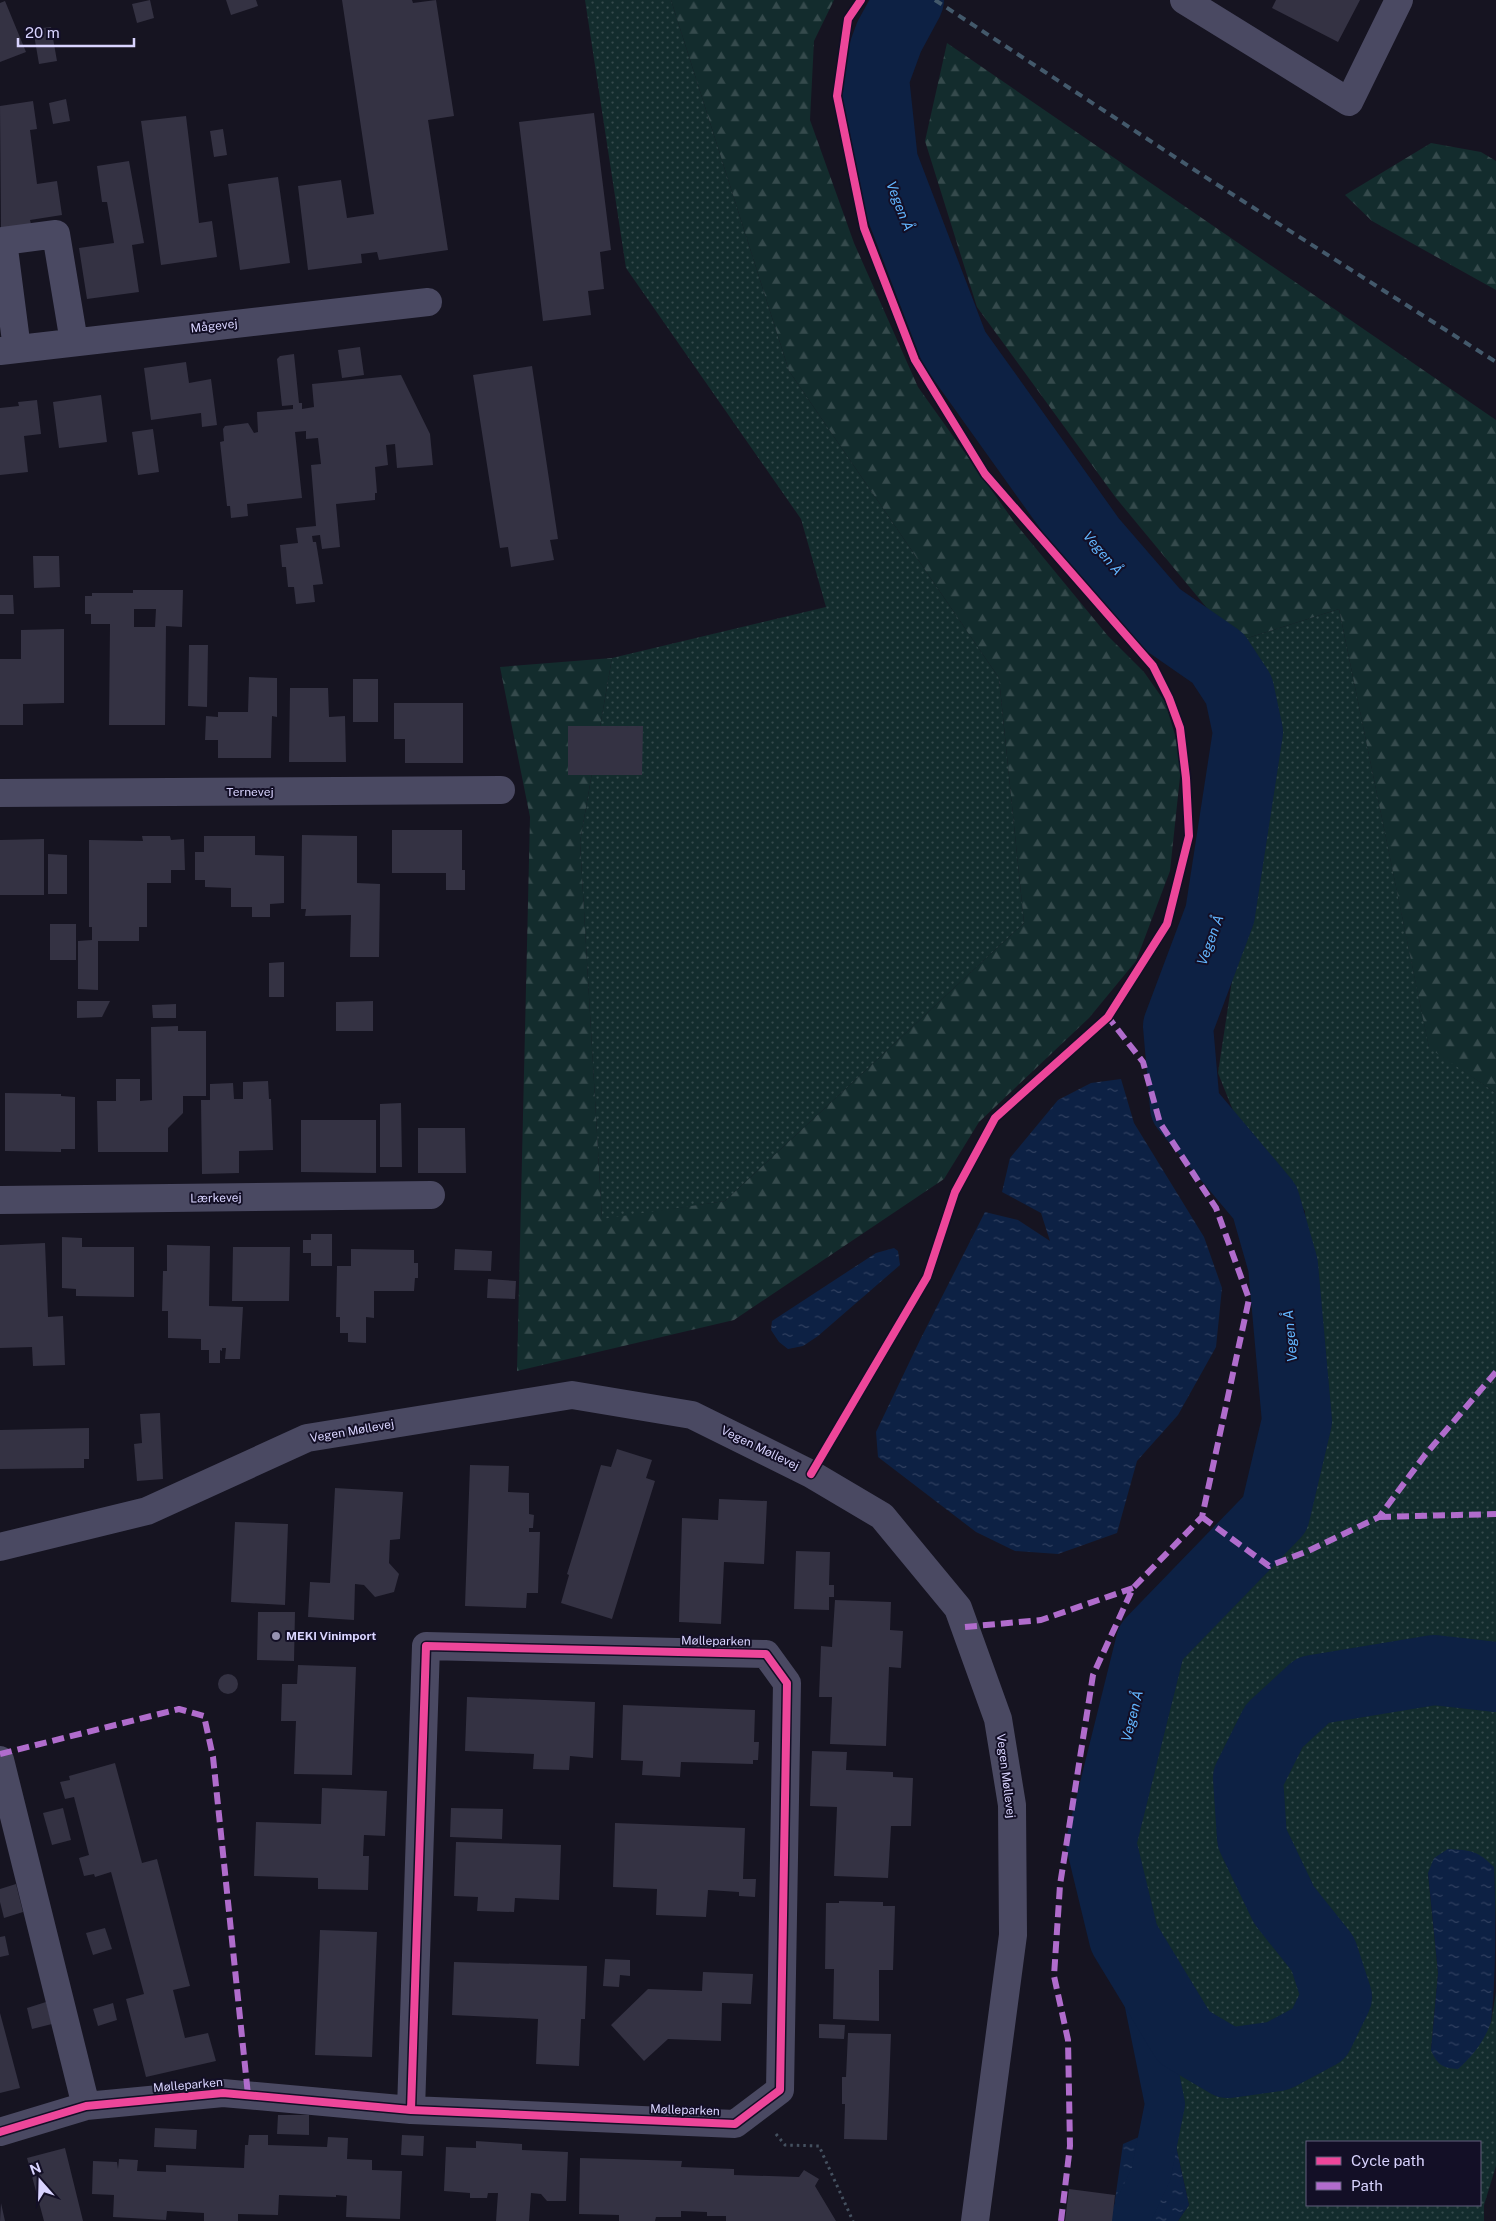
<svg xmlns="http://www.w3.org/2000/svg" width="1496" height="2221" font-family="'Public Sans',sans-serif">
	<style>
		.grass { fill: url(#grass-dots); fill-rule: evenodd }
		.forest { fill: url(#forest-firs) }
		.water { fill: url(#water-ripples) }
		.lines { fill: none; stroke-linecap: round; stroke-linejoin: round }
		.canal { stroke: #0d2144; stroke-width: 40 }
		.river { stroke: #0d2144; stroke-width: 70 }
		.building { fill: #343243; fill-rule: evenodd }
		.path { stroke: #44505f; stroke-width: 3; stroke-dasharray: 2.5 4; stroke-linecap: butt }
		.minor { stroke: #4a4962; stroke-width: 28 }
		.rail { stroke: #43596b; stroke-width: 4; stroke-dasharray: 8 6; stroke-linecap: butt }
		.quiet { stroke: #b06ccc; stroke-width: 6; stroke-dasharray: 12 6; stroke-linecap: butt }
		.cycleway-casing { stroke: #130f26; stroke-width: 11 }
		.cycleway { stroke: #ed469a; stroke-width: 8 }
		.poi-dot { fill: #9591b1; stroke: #130f26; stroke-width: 2 }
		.labels { text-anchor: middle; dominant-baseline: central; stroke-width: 4; stroke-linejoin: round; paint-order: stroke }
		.street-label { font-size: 12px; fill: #d9d4ff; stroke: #130f26 }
		.poi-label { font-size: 12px; font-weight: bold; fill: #d9d4ff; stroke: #130f26; text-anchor: start }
		.water-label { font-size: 14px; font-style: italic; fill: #62b6ff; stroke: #130f26 }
	</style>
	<defs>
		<pattern id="grass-dots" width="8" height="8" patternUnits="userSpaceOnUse" patternTransform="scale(1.25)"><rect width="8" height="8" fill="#132c2d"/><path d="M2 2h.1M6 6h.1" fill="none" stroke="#354a4c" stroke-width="1.8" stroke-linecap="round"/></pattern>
		<pattern id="forest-firs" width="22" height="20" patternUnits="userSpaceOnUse" patternTransform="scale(1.25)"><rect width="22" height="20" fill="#132c2d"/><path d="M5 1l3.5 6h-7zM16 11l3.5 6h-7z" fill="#354a4c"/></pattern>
		<pattern id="water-ripples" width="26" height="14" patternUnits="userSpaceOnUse" patternTransform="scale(1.25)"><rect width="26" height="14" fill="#0d2144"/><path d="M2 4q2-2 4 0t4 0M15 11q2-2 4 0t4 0" fill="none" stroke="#304060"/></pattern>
	</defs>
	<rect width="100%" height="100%" fill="#161421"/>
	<path class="grass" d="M585,0H671L789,371L999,678L1024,923L725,1201L602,1220L580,842L612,658L826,607L801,519L626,268Z
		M1339,609L1429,1047L1496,1093V1660L1368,1654L1300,1680L1242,1748L1224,1812L1240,1865L1303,1984L1296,2012L1281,2031L1257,2041L1237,2044L1210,2030L1152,1950L1124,1843L1164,1661L1294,1535L1314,1492L1305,1211L1240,1128L1218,1073L1271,722L1266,692L1235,642Z
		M1409,1694L1496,1706V1928L1494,1867L1428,1873L1438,1973L1431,2050L1491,2023L1496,1992V2166L1484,2205V2221H1178L1189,2205L1176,2146L1165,2132L1171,2106L1154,2026L1209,2080L1241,2089L1334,2056L1343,2050L1356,2009L1355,1959L1346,1947L1325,1932L1290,1881L1262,1821V1786L1299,1721L1326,1711ZM1307,2142H1480V2205H1307Z"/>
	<path class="forest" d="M671,0H834L814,41L810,120L854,243L918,387L1015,523L1108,636L1144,672L1165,702L1182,758L1170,871L1136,961L1089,1018L979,1122L944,1179L734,1320L517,1371L530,817L500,667L612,658L580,842L602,1219L725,1201L1024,923L999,678L789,371Z
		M947,43L1496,420V1093L1429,1048L1339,609L1235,642L1116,498L977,307L925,141Z
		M1431,143L1481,152L1496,161V290L1372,221L1345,195Z"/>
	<path class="water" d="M1121,1079L1134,1123L1204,1237L1222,1288L1216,1347L1178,1415L1137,1461L1117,1533L1058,1554L1015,1551L976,1532L878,1457L876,1432L920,1340L985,1212L1018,1220L1050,1241L1041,1213L1002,1192L1010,1158L1058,1100L1091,1083Z
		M894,1248L898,1251L900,1265L818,1336L803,1346L788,1349L779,1342L771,1330L772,1321L876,1253Z
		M1448,1849C1471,1850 1478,1851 1494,1867C1496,1911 1496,1981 1491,2022C1485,2040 1472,2057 1458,2069C1443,2068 1437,2065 1431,2050L1438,1973L1428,1873L1434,1858Z
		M1165,2132L1176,2146L1189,2205L1178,2221H1112L1123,2144L1139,2137Z"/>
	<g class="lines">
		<path class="canal" d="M1124,1938L1139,1976L1165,2104L1151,2174L1129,2221"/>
		<path class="river" d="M909,0L889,37L874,78L883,162L954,348L1092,541L1156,615L1218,658L1239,690L1248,732L1220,914L1178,1026L1185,1107L1265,1202L1283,1265L1297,1421L1275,1514L1151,1642L1101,1843L1124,1938L1184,2037L1228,2063L1278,2056L1319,2034L1337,1997L1323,1954L1284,1905L1252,1838L1248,1778L1274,1726L1313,1690L1434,1670L1496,1677"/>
	</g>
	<path class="building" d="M150,0L154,18L137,23L132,4Z
		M226,0H256L258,6L231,15Z
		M342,0H412L413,3L436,0L454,116L428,120L448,250L379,260L377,252L361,254L362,263L308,270L298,186L341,180L347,218L374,214Z
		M1276,0H1360L1338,42L1272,8Z
		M5,1L26,52L0,62V3Z
		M51,27L57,61L39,64L33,29Z
		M66,99L70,121L53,124L49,103Z
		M33,101L37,129L30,130L37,184L57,181L62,215L30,220L31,224L1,228L0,106Z
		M594,113L611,250L600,252L604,289L588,291L591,315L543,321L519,122Z
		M186,116L199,223L212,221L217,257L161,265L141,121Z
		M223,129L227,155L214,157L210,131Z
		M129,161L144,243L132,245L139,292L87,299L79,248L114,243L107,202H102L97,166Z
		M278,177L290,263L240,270L228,184Z
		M360,347L364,375L342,378L338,350Z
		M294,354L299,403H302V409L314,407L312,384L401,375L430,434L433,465L397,468L395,444L386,445L388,465L375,467L377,493H375V500L336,504L340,547L322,549L320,535L312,536L313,542H316L323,584L313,585L315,602L296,604L294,587H288L286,567H282L280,545L298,543L296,528L316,526L311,465L321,464L318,438L306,439V431L295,432L302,498L247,504L248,516L231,518L230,506H227L220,442L224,441L223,429L225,426L248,423L254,433L258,432L257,412L293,409V405L282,406L277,359L280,356Z
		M186,362L189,383L211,379L217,425L202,427L201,413L151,420L144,368Z
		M532,366L558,539L550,540L554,560L511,567L508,547L500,548L473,375Z
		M101,395L107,442L59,448L53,402Z
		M37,400L41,434L24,436L28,472L0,475V408L19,406L18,402Z
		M153,429L159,472L138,475L132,432Z
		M33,556H59L60,587L34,588Z
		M133,590H183L182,627L166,626L165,725H109L110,624H91V614H85V596H92V593H133ZM134,609H156L155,627H134Z
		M0,595H13L14,614H0Z
		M64,629V703L23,704V725H0V659H21V630Z
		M189,645H208L207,707L188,706Z
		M249,677L277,678V717L272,716L271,758H218V740H205L206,716L218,717V712H248Z
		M353,679H378V722H353Z
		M290,688H328L329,717L345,716L346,762H289Z
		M394,703H463V763H405V739H394Z
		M568,726H643L642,775H568Z
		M392,830H462V870H465V890H446V873H392Z
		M302,835L357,836V883L380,884L379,957H350L351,915L305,916L306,909H301Z
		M142,836H170L171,840L184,839L185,870H171V883H147V927H139V941H98V990L78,989V941L92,940V927H89V840L143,841Z
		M204,836H255V855L284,856V903L270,904V917H252V907H231V888L205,887V880H195V852H204Z
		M44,839V895H0V840Z
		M48,854L67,855V894H48Z
		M50,924H76V960H50Z
		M284,962V997H269V963Z
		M77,1001H110L102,1017L77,1018Z
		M373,1001V1031H336V1002Z
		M176,1004V1018H153L152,1005Z
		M178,1026V1031H206V1096H183V1113L168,1128V1152H98L97,1101H116V1079H140V1101L152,1100L151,1027Z
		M268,1081L269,1099H271L273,1150L239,1151V1173L202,1174L201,1100H210V1084L233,1083L234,1099H243V1082Z
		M5,1093L61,1094V1096L75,1097V1149H61V1152L5,1151Z
		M401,1103L402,1167H380V1104Z
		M301,1120H376V1173L301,1172Z
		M418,1128H465L466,1173H418Z
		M311,1234H332V1266H311V1253H303V1240H311Z
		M62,1237L82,1238V1247H134V1297L76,1296V1289L62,1288Z
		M45,1243L48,1317L63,1316L65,1365L33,1366L32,1347L0,1348V1245Z
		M167,1245L210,1246L209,1306L243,1307L240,1359H225L226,1348H222V1351L220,1350V1363H209V1350H201V1339L168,1338V1311H162L163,1271H167Z
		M233,1247H290L289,1301H232Z
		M351,1249L414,1250V1263H418V1278H415L414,1291H374V1318L366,1317V1343L348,1342V1333H340V1317H336L337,1266H351Z
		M455,1249L492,1251L491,1271L454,1270Z
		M488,1279L516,1281L515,1299L487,1298Z
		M160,1413L163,1479L137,1481L134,1444L142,1443L140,1414Z
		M89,1428V1459H84V1468L0,1469V1430Z
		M617,1449L652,1460L646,1478L655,1481L612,1619L561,1603L569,1575L567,1574L601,1465L611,1467Z
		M470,1465L509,1466L508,1492L529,1493V1514L534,1515L533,1528H529V1532H540L538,1593H527L526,1608L465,1606Z
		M335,1488L403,1492L400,1539L390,1540L389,1563L399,1574L394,1592L375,1597L364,1585L355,1584L354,1620L308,1617L310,1582L330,1583Z
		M719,1499L767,1501L764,1564L724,1562L721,1624L679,1622L682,1518L718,1520Z
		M235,1522L288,1524L285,1605L231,1602Z
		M796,1551L830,1552L829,1585H834V1597H829V1610L794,1609Z
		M835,1600L891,1602L890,1630L903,1631L901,1668L889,1667L886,1746L830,1744L832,1697H819L821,1646L832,1647Z
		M258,1612H295L294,1661L257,1660Z
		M298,1665L356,1667L352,1775L294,1774L296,1721H281L282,1684H297Z
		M218 1684a10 10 0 1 1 20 0a10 10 0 1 1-20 0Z
		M467,1697L595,1702L593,1758L570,1756L569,1770L533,1769L534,1754L465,1751Z
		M623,1705L755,1710L754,1742H759L758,1760H753V1764L681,1762L680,1777L642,1775L643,1761L621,1760Z
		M812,1751L847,1752L846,1770L893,1772V1777L913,1778L911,1826H891L888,1878L834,1876L837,1807L810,1806Z
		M115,1763L142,1863L157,1859L190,1986L173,1990L185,2038L208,2033L216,2061L146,2077L126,1999L144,1994L111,1872L95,1877L94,1874L84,1876L79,1858L89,1855L74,1797L65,1799L60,1782L70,1780L69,1776Z
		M322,1788L387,1791L385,1836L364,1835L363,1856H369L368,1890L318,1889V1878L254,1876L256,1822L321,1824Z
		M63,1808L71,1840L52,1845L43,1813Z
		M451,1808L503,1809L502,1839L450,1837Z
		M615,1823L745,1828L743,1879H756L755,1897L739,1896V1892L708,1890L706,1917L656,1915L657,1889L613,1887Z
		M456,1842L561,1845L559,1900L515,1898L514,1912L477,1911L478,1897L454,1896Z
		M16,1884L23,1912L4,1918L0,1902V1889Z
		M839,1901L883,1902V1906H895L893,1970H879V2021L833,2019L834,1969H825L826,1903H839Z
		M105,1928L112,1949L93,1955L86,1933Z
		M320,1930L377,1932L372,2057L315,2055Z
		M5,1936L9,1955L0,1957V1937Z
		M605,1959L630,1960V1976L620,1975L619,1987L603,1986Z
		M454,1962L587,1966L585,2019H581L579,2066L536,2064L538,2019L452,2015Z
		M703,1972L753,1974L751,2004L722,2003L721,2041L668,2039L644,2061L611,2025L648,1989L702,1991Z
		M46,2002L52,2024L32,2029L27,2008Z
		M113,2003L117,2020L98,2026L93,2009Z
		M0,2013L20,2088L0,2093Z
		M819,2024L845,2025L844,2039L819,2038Z
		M848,2033L891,2034L887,2140L844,2139L845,2104H842V2077H846Z
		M278,2115H309V2135L277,2134Z
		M155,2128L197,2130L196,2149L154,2147Z
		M249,2135H268V2145L327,2147L328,2137L348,2138L347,2159L372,2160V2170L402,2171L400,2219L346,2217L347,2196L336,2195V2197L279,2195L278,2215L238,2214V2221H204V2213L167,2211L166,2220L113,2217L114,2195L92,2194L93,2161L117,2162L118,2169L119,2159L138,2160L137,2171L166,2172V2165L244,2168L245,2145H248Z
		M402,2135L424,2136L423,2156L401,2155Z
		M476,2141L522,2144V2150L568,2152L566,2201H547L541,2194L531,2193L529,2221H496L498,2193H488L487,2198H470V2193L444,2191L446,2147L476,2148Z
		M65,2148L83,2221H44L27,2158Z
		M580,2158L682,2161L681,2167L734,2169V2175L799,2177L804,2170L819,2179L815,2186L836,2221H726V2216H707V2212L681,2211V2217H656L655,2221H619V2215L579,2214Z
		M1069,2189L1115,2195L1112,2221H1065Z
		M1,2203L5,2221H0Z"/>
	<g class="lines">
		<path class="path" d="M776,2134L785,2145L819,2146L853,2221"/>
		<path class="minor" d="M1184,0L1349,102L1399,0
			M17,349L3,241L56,234L74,342
			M0,351L428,302
			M0,793L501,790
			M0,1200L431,1195
			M0,1547L147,1511L307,1438L572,1395L692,1415L811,1474L882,1516L958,1608L998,1719L1012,1805L1013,1935L975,2221
			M0,1760L86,2106
			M0,2132L86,2106L223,2093L411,2110L735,2124L780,2090L787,1683L766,1654L426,1646L411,2110"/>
		<path class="rail" d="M935,0L1213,182L1496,362"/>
		<path class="quiet" d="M1202,1517L1269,1566L1308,1551L1379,1517L1425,1455L1496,1372
			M1379,1517L1496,1514
			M965,1627L1041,1620L1133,1588
			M0,1754L179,1709L204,1716L213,1757L248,2095
			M1061,2221L1070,2146L1068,2040L1054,1976L1060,1885L1093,1675L1133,1588L1202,1517L1249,1299L1216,1208L1160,1123L1143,1062L1108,1017"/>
		<defs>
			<path id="cycleway" d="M811,1474L927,1277L955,1192L995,1118L1108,1017L1167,924L1189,836L1186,778L1180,728L1169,698L1153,666L985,474L915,360L864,228L837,96L848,19L861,0
				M0,2132L86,2106L223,2093L411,2110L735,2124L780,2090L787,1683L766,1654L426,1646L411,2110"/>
		</defs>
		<use href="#cycleway" class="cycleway-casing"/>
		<use href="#cycleway" class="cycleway"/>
	</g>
	<circle class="poi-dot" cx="276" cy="1636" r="5"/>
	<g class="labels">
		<g class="street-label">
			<text transform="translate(214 326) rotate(-6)">Mågevej</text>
			<text x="250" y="792">Ternevej</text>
			<text transform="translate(216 1198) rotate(-1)">Lærkevej</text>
			<text transform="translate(352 1431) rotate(-10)">Vegen Møllevej</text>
			<text transform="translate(760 1448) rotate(26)">Vegen Møllevej</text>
			<text transform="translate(716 1641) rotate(1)">Mølleparken</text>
			<text transform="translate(1006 1776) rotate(83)">Vegen Møllevej</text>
			<text transform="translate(188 2085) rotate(-5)">Mølleparken</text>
			<text transform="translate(685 2110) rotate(2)">Mølleparken</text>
		</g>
		<g class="poi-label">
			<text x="286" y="1636">MEKI Vinimport</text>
		</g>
		<g class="water-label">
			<text transform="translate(900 206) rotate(69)">Vegen Å</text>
			<text transform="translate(1103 553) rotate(50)">Vegen Å</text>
			<text transform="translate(1210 940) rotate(-70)">Vegen Å</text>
			<text transform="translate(1290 1336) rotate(-95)">Vegen Å</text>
			<text transform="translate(1132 1716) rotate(-76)">Vegen Å</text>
		</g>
	</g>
	<rect x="1306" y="2141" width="175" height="65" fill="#130f26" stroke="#625e7d"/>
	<rect x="1316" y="2157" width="25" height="8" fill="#ed469a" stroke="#625e7d"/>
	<text x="1351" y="2166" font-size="15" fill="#d9d4ff">Cycle path</text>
	<rect x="1316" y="2182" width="25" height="8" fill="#b06ccc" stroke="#625e7d"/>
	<text x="1351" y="2191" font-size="15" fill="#d9d4ff">Path</text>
	<g transform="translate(40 2181) rotate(340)" stroke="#130f26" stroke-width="4" paint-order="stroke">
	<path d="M0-4L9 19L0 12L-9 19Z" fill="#d9d4ff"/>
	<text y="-8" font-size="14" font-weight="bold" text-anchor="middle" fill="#d9d4ff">N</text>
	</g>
	<path d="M18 38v8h116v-8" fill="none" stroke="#d9d4ff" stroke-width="2.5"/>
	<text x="25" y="38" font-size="15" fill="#d9d4ff" stroke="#130f26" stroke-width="4" paint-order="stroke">20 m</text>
</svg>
